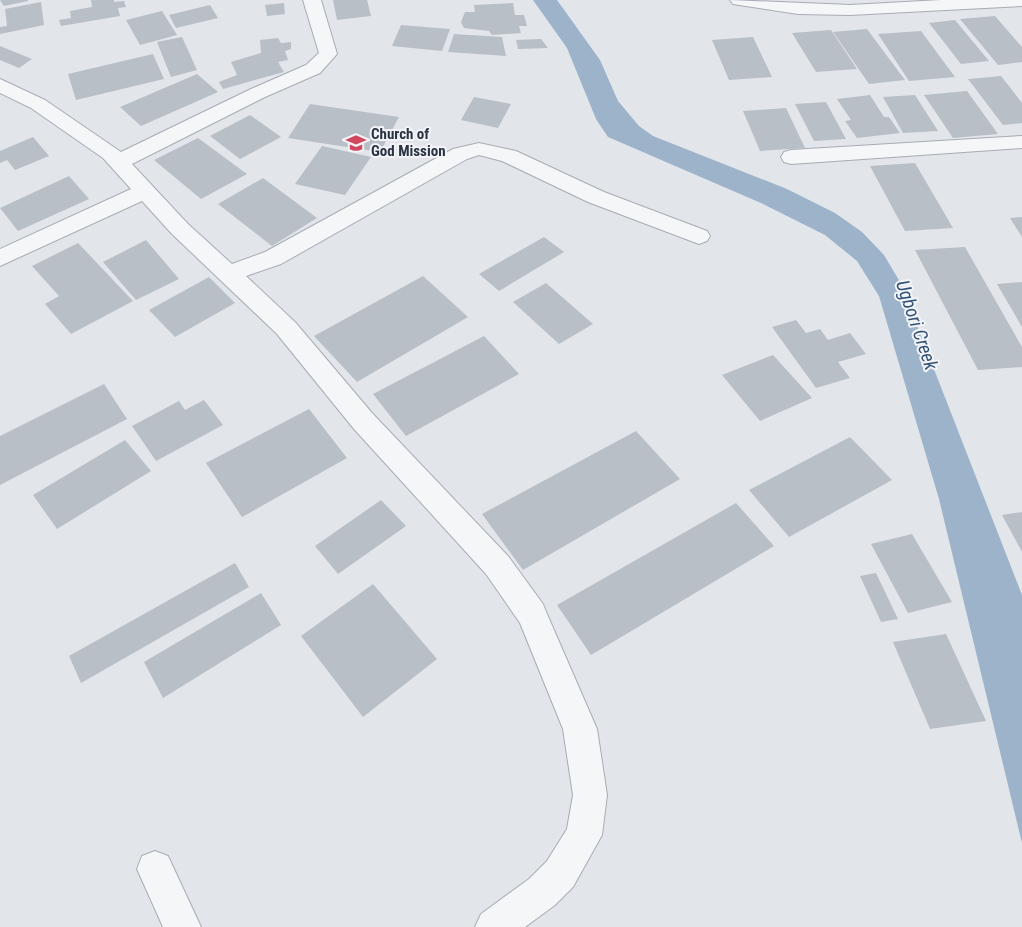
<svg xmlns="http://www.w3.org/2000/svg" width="1022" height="927" font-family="'Roboto Condensed',sans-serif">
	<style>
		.water { fill: #9db3ca }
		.building { fill: #b9bfc7 }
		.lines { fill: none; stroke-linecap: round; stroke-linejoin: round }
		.minor-casing { stroke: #a7acb4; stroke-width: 2 }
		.minor { fill: #f5f6f8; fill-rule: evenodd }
		.labels { text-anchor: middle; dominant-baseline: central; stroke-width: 4; stroke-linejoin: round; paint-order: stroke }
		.far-poi-label { font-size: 15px; font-weight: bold; fill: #2a3342; stroke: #f2f4f8; text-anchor: start }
		.water-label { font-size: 19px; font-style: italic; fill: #345277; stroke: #f2f4f8 }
	</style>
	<rect width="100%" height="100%" fill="#e2e5ea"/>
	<path class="water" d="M533,0H557L600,60L618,101L639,126L653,136L787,189L835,213L862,232L884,255L900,282L1022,595V843L939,499L879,296L857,261L825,235L761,203L608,137L596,119L567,48Z"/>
	<path class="building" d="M0,0H28V1L4,6Z
		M91,0H114V2L124,1L126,7L118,8L120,16L61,26L59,20L71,18L70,11L92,7Z
		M333,0H367L371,16L337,20Z
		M41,2L44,25L0,34V27L7,26L5,9Z
		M284,3L285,14L267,16L265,5Z
		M513,3L515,15H524L527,26H519L521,33L492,35L489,31L464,28L461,22L465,12H475L474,5Z
		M210,5L218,18L176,28L169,15Z
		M162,11L177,35L140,45L126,20Z
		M995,16L1022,47V62L998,65L960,19Z
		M955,20L989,61L961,64L929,23Z
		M401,25L450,29L442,51L392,46Z
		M867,29L905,80L869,84L833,32Z
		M831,30L857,69L816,72L792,33Z
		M921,31L955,77L909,81L878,34Z
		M454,34L502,37L506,56L448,52Z
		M182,37L197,70L171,77L157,42Z
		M753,37L772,77L729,80L712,40Z
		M278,38L281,43L291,42V49L285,51L288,60L278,62L284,72L223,89L219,82L237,75L231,62L261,53L260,40Z
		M541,39L548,48L518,49L516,40Z
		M0,46L32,59L19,68L0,60Z
		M153,54L164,79L76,100L68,74Z
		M197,74L218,92L141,126L120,107Z
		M1001,76L1022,103V123L1003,125L968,79Z
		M967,91L998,134L953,138L924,95Z
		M870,95L884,117H889L900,133L857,138L845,121L851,120L837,99Z
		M915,95L938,131L903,133L883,97Z
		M474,97L511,104L498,128L461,120Z
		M826,102L846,139L814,141L795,104Z
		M310,104L399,117L380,152L288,138Z
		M786,108L805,148L760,151L743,111Z
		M250,115L281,137L240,159L210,136Z
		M33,137L49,156L15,170L7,160L0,163V151Z
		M198,138L247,174L201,199L154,160Z
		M322,146L371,157L345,195L295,184Z
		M915,163L953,228L905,231L870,166Z
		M69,176L89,199L18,231L0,208Z
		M263,178L317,218L272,246L218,204Z
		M1022,217V237L1010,218Z
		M544,237L564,252L499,291L479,274Z
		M146,240L179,279L136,300L103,262Z
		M78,243L133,301L71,334L45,304L59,296L32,266Z
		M965,247L1022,347V367L978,370L915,250Z
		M423,276L468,317L357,382L314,336Z
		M209,277L235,303L175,337L149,310Z
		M1022,282V327L997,284Z
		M546,283L593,324L559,344L513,302Z
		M796,320L806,333L820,329L828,340L850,333L866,354L838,362L850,378L816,388L772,327Z
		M484,336L519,374L406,436L373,394Z
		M773,355L812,398L760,421L722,375Z
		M104,384L127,419L0,485V436Z
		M204,400L223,425L156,461L132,426L179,401L185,410Z
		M309,409L347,458L242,517L206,463Z
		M636,431L680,479L523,570L482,514Z
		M850,437L892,480L789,537L749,490Z
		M125,440L151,471L57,529L33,495Z
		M381,500L406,526L338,574L315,546Z
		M736,503L774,546L591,655L557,605Z
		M1022,512V552L1002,515Z
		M912,534L952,602L908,613L871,544Z
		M235,563L249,587L81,683L69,656Z
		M876,573L898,619L881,622L860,576Z
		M373,584L437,659L363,717L301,636Z
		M261,593L281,625L163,698L144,662Z
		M946,634L986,721L930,729L893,642Z"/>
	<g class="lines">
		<defs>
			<path id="minor" d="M303,0H321L337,54L320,73L265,97L132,164L188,224L232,264L265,252L453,149L479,143L516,151L604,192L707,231L710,236L707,241L699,244L691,241L588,202L502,161L479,155L467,159L281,264L246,276L295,322L372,413L508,556L543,604L547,614L597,729L607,795L602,835L573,887L555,905L525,927H475L481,914L529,879L547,861L567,829L573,795L563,729L520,623L486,574L354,429L277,334L172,234L142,201L0,266V249L131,189L103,158L31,108L0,93V79L45,100L121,152L251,89L306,65L319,53Z
				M730,0L850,5L941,0H1022V6L850,15L798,14L739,5L733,4Z
				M1022,136V148L791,164L784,162L781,157L784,152L791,150Z
				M155,851L168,856L201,927H163L137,869L142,856Z"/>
		</defs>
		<use href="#minor" class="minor-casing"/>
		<use href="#minor" class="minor"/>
	</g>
	<defs>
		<symbol id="school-bare" viewBox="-9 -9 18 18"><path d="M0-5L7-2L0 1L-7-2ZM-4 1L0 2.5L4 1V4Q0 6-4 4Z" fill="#cf485e" stroke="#f2f4f8" stroke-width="2.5" paint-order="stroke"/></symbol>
	</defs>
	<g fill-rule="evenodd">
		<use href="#school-bare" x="342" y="129" width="28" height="28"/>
	</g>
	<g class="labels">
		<g class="far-poi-label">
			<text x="371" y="134">Church of<tspan x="371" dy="17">God Mission</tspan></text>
		</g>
		<g class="water-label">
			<text transform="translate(917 325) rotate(71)">Ugbori Creek</text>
		</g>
	</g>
</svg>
